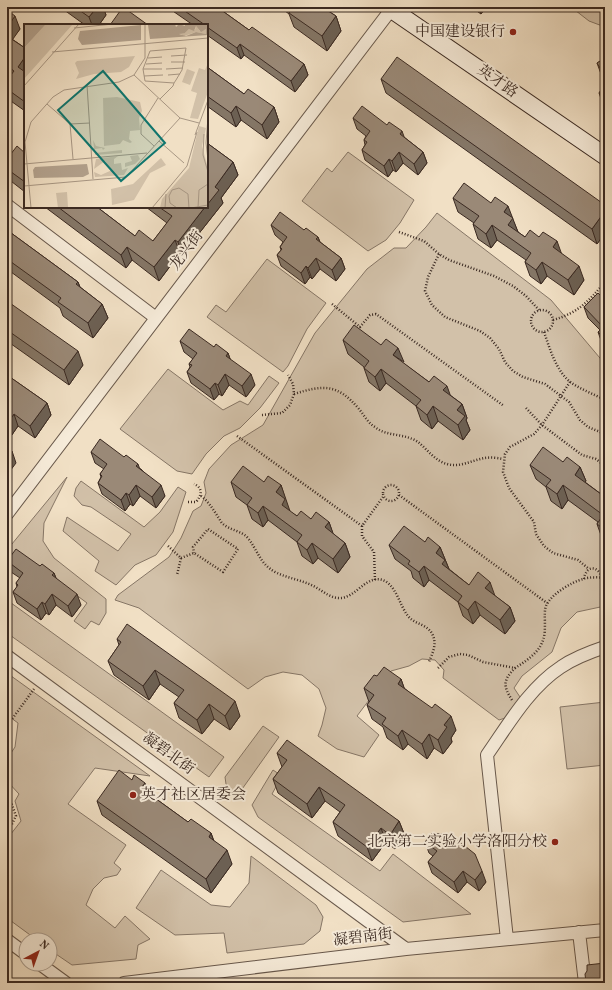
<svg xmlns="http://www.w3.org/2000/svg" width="612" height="990" font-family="Vollkorn,'Noto Serif SC',serif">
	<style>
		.green { fill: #d2c1a9; stroke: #867666 }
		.water { fill: #b3a28e; stroke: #837263 }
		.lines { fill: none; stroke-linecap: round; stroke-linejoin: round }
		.minor-casing { stroke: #68584b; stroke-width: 14 }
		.secondary-casing { stroke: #3b2a22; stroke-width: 19 }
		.path { stroke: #3b2a22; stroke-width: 2.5; stroke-dasharray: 1 2; stroke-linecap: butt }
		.minor { stroke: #f6ebd9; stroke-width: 12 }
		.secondary { stroke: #f6ebd9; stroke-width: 17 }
		.wall { fill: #847666; stroke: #3b2a22 }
		.shaded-wall { fill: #6c6053; stroke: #3b2a22 }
		.building { fill: #9a8977; stroke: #3b2a22 }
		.poi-dot { fill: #8f2418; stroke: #f6ebd9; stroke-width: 1.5 }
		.labels { text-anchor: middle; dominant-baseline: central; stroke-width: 4; stroke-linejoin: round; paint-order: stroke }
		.poi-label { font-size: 15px; fill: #3b2a22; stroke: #f6ebd9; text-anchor: end }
		.street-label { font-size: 15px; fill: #3b2a22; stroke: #f6ebd9 }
		.inset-road { fill: none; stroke: #a89784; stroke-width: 1 }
		.view { fill: #0f766e; fill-opacity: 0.15; stroke: #0f766e; stroke-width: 2 }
		.inset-edge { fill: none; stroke: #3b2a22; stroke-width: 2 }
	</style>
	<rect width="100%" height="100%" fill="#f1e0c5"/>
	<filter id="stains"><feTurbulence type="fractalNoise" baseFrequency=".005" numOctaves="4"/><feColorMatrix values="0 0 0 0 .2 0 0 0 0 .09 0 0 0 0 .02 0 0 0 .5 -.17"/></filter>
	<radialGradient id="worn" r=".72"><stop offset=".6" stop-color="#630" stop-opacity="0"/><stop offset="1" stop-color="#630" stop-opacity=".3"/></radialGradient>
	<path class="green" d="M571,7H605V27L589,21Z
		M348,152L414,200L400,223L386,240L368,251L302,201L327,168L332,172Z
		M437,213L551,300L605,364V606L577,612L561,628L552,652L522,676L514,688L520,697L505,718L499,720L443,678L444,670L435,660L422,659L409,666L391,671L357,716L379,735L364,757L337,749L318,736L322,725L326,708L319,689L302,675L283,672L265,677L248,689L139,608L115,600L118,595L169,557L181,538L193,511L201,506L206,493L204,482L209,469L231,445L263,425L315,333L367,269L394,248H406L426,227Z
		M267,259L326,303L307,329L288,366L283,372L207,317L216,305L226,312Z
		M168,369L223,410L240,401L248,405L269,376L279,383L260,408L240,428L224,436L206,454L192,474L177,471L120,429Z
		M67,477L44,523L43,541L54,558L106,599V613L99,625L91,621L85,629L74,621L87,603L21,554L7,573V550Z
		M81,481L144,527L160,512L178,487L186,492L173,532L156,555L135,565L116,585L95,571L99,561L63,531L67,517L118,551L131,534L91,507L82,505L74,496L76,488Z
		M7,600L224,757L209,777L7,633Z
		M7,673L150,776L95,768L68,804L126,845L114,863L121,869L117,875L104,878L93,889L86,905L115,928L125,916L150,939L138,945L136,959L72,965L50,950V940H37L7,918V839L21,821L15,801L19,794L7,781V759L15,747L18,723L7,715Z
		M605,702V765L567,769L560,707Z
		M263,726L279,737L240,792L231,790L226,784L225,777Z
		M273,770L282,776L272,794L380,871L393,854L471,914L403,922L258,817L252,805Z
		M251,856L316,905L323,917L320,931L304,944L227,953L224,933L175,935L136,908L161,870L211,905L230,907L249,883Z"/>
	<path class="water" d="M7,809L11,813L12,823L7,827Z"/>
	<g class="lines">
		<defs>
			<path id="minor" d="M7,205L156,318
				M7,514L393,7
				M7,656L406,949
				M579,932L585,983
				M507,939L487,755C508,725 529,688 561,667C574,658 590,652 605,647
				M7,940L26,954
				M40,964L66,983
				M124,983L406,949L605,930"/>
			<path id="secondary" d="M388,7L605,156"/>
		</defs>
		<use href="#minor" class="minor-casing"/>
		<use href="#secondary" class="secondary-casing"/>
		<path class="path" d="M399,232L424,241L439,254L449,260L494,276L513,286L526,296L539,310
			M439,254L428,277L425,291L432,305L445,317L480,331L490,338L499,349L505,362L513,371L523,377L545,384L569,402L580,420L588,427L605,434
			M332,304L360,327L370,315L376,314L504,406
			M531 321a11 11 0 1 1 22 0a11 11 0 1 1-22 0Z
			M553,320C578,313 589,301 605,282
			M544,332C550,349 555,368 569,381C579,389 594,394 605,400
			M570,382L542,425L534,434L510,447L505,454L503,472L509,488L534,522L536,534L544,546L553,553L578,560L589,569
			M294,394C323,385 337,383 359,409C364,415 368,423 375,427C387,437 405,433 418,442C427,449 435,461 447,464C460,468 472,460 485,458C491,457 498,458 503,459
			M526,408L542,425L582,455L596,459L605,466
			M262,415L282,413L290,405L294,394L293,384L288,375
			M237,436L362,526L383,497
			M383 493a8 8 0 1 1 16 0a8 8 0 1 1-16 0Z
			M399,495L547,603
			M201,496C208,501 213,509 218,517C220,519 221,523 223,524C230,530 241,531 247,537C258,550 259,563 275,572C289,579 304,580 317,588C324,592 331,598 339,598C356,599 367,572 385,581C397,588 400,606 408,616C415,625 429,624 433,636C437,645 432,654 429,662
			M188,502H196C202,495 203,488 194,484
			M362,526V536L374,552L375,580
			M168,546L181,558L177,575
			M181,558L194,553L223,572L238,549L208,529L193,547L194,553
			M584,579C586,565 598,565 602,578
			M438,668L449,657L460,654L468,655L483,662L515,668C526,661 539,653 543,640C547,630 543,613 546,606C551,594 572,582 583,579C589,577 599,577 605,578
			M512,700C503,686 503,680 515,668
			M7,726L34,689
			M7,802H11L16,816L10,828L7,832"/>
		<use href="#minor" class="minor"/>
		<use href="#secondary" class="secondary"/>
	</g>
	<path class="wall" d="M60,7H103L106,15L99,25H85Z
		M167,7H217L249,30L304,64L308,75L295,92L244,55L241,59L207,35V25H193Z
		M280,7H322L336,16L341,31L327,51L294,27L289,14Z
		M471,7H486L481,14Z
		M503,7H512L511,9Z
		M7,10L20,29L12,39L25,48V111L8,99L7,97V80L9,78L7,76Z
		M605,58V80L601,74L597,63Z
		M207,67L244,94L274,107L279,122L267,139L241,120L236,127L207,106Z
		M381,79L605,205V233L597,244L386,93Z
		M605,85V105L603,104L599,93Z
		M353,118L404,137L423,152L427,163L418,175L403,163L396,172L393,170L388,177L365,160L362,150L365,145L364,140L366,136L357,129Z
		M207,143L233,162L238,175L221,198L223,203L182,255L180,253L159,281L132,260L126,268L45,207H97L135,236L153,241L167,223L146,207H207Z
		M25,153V192L7,178V159Z
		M453,198L512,218L518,232L525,237L561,253L584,280L574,295L547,276L541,284L530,276L525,262L526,260L497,240L491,248L478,239L473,224L474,223L458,212Z
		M271,225L304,230L318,237L320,242L341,258L345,269L336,281L320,269L312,279L310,277L305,284L281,266L277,255L281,250L280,247L283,242L275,235Z
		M7,230L78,282L80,287L102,304L108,318L93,338L63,316L60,308L7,269Z
		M605,300V346L602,343L598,332L600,330L588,318L584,307Z
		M7,301L83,365L69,385L7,341Z
		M343,340L403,363L429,382L450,395L462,404L467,418L466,420L470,430L463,440L438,421L432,429L421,420L416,406L386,383L380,391L369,382L364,368V367L348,354Z
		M180,341L214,347L228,353L230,359L255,385L246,397L229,385L222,396L219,394L214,400L191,383L187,372L190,367L189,364L193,359L184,352Z
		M7,375L47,403L51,415L35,438L18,426L7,442Z
		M91,452L141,469L165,496L156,508L140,496L133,506L130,504L125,511L102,494L98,483L101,477L100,474L104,469L95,463Z
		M563,462L580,467L586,481L585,482L605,497V541L602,538L597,524L598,522L568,500L562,509L551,501L546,487L536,479L530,465Z
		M231,482H264L281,485L289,511L297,516L329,522L333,534L345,543L350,557L338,573L318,558L313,564L302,556L297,542L268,520L263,527L252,519L247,505L236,497Z
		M425,542L440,547L449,569L469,585L495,596L510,607L515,621L505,634L480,615L473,624L463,616L458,602L429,580L424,587L413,578L411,571L395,559L389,545Z
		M7,561L40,566L54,573L56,578L81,605L72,617L56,605L49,615L46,613L41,620L17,603L13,592L17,587L16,583L20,578L11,572Z
		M117,639L240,716L230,730L214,719L202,734L179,718L174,703L179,697L160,684L149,700L114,675L108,661L119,645Z
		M401,679L404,688L456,730L451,738L452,742L443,754L434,748L427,759L408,744L403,750L387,738L383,727L372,719L367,705L369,702L364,688Z
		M277,753L399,821L405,836L395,849L386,842L372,861L338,836L333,822L340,812L325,801L312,818L278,793L273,779L282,767Z
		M148,793L188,822L211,833L214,841L232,864L211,893L102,815L97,801Z
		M425,842L486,882L479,891L467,882L458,893L432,873L428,862L433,856L429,853Z"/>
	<path class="shaded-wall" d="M97,7H103L106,15L99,25H92L89,17Z
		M478,7H486L481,14Z
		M15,16L20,29L8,46L7,44V27Z
		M336,16L341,31L327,51L322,36Z
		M240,44L244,55L241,59L237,48Z
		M25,57V77L18,67Z
		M304,64L308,75L295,92L291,81Z
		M236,106L241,120L236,127L231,113Z
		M274,107L279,122L267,139L262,125Z
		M402,131L406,142L400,134Z
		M399,152L403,163L396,172L392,161Z
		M423,152L427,163L418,175L414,164Z
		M389,159L393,170L388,177L384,166Z
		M233,162L238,175L221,198L223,203L182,255L178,242L205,207H207V205L215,187Z
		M508,206L518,232L513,239L504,212Z
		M605,211V233L597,244L592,229Z
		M492,225L497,240L491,248L486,234Z
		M318,237L322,248L316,239Z
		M175,240L180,253L159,281L154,267Z
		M557,241L562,255L553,247Z
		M127,247L132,260L126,268L121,255Z
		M316,258L320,269L312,279L308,268Z
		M341,258L345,269L336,281L332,270Z
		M542,262L547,276L541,284L536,270Z
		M306,266L310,277L305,284L301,273Z
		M579,266L584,280L574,295L568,280Z
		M78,282L83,296L76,284Z
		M102,304L108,318L93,338L88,323Z
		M398,348L404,362L393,355Z
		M78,351L83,365L69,385L64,370Z
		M228,353L232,364L226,356Z
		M381,369L386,383L380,391L375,377Z
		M225,374L229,385L222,396L218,385Z
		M251,374L255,385L246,397L242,386Z
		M215,383L219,394L214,400L210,389Z
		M447,386L452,400L443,390Z
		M47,403L51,415L35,438L30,426Z
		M462,404L467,418L466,420L470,430L463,440L458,425L457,410Z
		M433,406L438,421L432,429L427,415Z
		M14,414L18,426L7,442V424Z
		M12,451L16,463L7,475V458Z
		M138,464L142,475L136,466Z
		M580,467L586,481L580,489L575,475Z
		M136,485L140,496L133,506L129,495Z
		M161,485L165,496L156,508L152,497Z
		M281,485L291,514L287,519L276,492Z
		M563,485L568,500L562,509L557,494Z
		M126,493L130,504L125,511L121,500Z
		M263,506L268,520L263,527L258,513Z
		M329,522L334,536L325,527Z
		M312,543L318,558L313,564L307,550Z
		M345,543L350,557L338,573L333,559Z
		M440,547L451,574L447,579L436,553Z
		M424,566L429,580L424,587L419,572Z
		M54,573L58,584L52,575Z
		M490,582L495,596L485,588Z
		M52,594L56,605L49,615L45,604Z
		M77,594L81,605L72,617L68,606Z
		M475,601L480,615L473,624L468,610Z
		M42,602L46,613L41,620L37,609Z
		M510,607L515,621L505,634L500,620Z
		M155,670L160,684L149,700L143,686Z
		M401,679L406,693L398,684Z
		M235,701L240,716L230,730L225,716Z
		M209,704L214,719L202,734L197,720Z
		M451,716L456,730L451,738L452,742L443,754L438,740L444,725Z
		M402,730L408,744L403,750L398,736Z
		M429,734L434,748L427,759L422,744Z
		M145,783L150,797L141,788Z
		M319,787L325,801L312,818L307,804Z
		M399,821L405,836L395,849L390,835Z
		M381,828L386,842L372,861L367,847Z
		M211,833L216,848L209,837Z
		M227,850L232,864L211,893L206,879Z
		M463,871L467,882L458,893L454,882Z
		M482,871L486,882L479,891L475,880Z"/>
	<path class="building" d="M75,7H97L89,17Z
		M123,7L148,25H110Z
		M179,7H217L249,30L252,27L304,64L291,81L240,44L237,48L207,27V25H205Z
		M294,7H322L336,16L322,36L289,13Z
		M7,10L15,16L7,27Z
		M7,36L25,48V57L18,67L25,72V102L7,89V80L14,71L7,66Z
		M397,57L605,205V211L592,229L381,79Z
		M605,58V76L597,63Z
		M207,67L244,94L248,89L274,107L262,125L236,106L231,113L207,96Z
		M605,85V97L599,93Z
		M362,106L387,125L389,122L402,131L400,134L423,152L414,164L399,152L392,161L389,159L384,166L362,150L367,142L364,140L370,131L353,118Z
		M207,143L233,162L215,187L219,190L207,205V172L209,170L207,169Z
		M17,146L25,153V182L7,169V159Z
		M464,183L491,203L495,197L508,206L504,212L513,218L508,225L525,237L530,230L539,237L543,232L557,241L553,247L579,266L568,280L542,262L536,270L525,262L531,253L492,225L486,234L473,224L479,216L453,198Z
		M58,207H97L135,236L139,230L153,241L172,216L159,207H205L178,242L175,240L154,267L127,247L121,255Z
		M280,212L304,230L306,228L318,237L316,239L341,258L332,270L316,258L308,268L306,266L301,273L277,255L282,249L280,247L287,237L271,225Z
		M7,230L78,282L76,284L102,304L88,323L58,302L61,298L7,259Z
		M598,293L605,300V339L598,332L603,327L584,307Z
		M7,301L78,351L64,370L7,330Z
		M354,325L381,345L386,339L398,348L393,355L429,382L434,376L447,386L443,390L462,404L457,410L465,416L458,425L433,406L427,415L416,406L421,400L381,369L375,377L364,368L369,361L343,340Z
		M189,329L214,347L216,344L228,353L226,356L251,374L242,386L225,374L218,385L215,383L210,389L187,372L192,365L189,364L197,353L180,341Z
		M7,375L47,403L30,426L14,414L7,424Z
		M100,439L124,457L126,455L138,464L136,466L161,485L152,497L136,485L129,495L126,493L121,500L98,483L102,476L100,474L107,464L91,452Z
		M543,447L563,462L567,457L580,467L575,475L605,497V530L597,524L603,515L563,485L557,494L546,486L551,480L530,465Z
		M7,448L12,451L7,458Z
		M243,466L264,482L268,476L281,485L276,492L285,499L282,505L297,516L301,511L311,519L316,512L329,522L325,527L345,543L333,559L312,543L307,550L297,542L302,535L263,506L258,513L247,505L252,498L231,482Z
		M404,526L425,542L428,537L440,547L436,553L445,560L442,564L469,585L478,572L490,582L485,588L510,607L500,620L475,601L468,610L458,602L462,596L424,566L419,572L408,564L410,561L389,545Z
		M16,549L40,566L42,564L54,573L52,575L77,594L68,606L52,594L45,604L42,602L37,609L13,592L18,585L16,583L23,573L7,561Z
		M127,624L235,701L225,716L209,704L197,720L174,703L184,690L155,670L143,686L108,661L121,642L117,639Z
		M384,667L401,679L398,684L432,708L435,704L451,716L444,725L447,727L438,740L429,734L422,744L402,730L398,736L382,724L386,718L367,705L374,695L364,688L374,675L377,676Z
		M287,740L399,821L390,835L381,828L367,847L333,822L345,805L319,787L307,804L273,779L287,760L277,753Z
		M119,770L132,780L134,775L145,783L141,788L188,822L191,819L211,833L209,837L227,850L206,879L97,801Z
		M432,833L451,835L475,854L482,871L475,880L463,871L454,882L428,862L437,851L425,842Z
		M605,963V983H586L585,974L587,971V965Z"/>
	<g class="poi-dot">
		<circle cx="513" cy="32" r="4"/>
		<circle cx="133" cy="795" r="4"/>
		<circle cx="555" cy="842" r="4"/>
	</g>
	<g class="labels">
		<g class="poi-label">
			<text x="505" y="32">中国建设银行</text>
			<text x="141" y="795" text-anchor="start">英才社区居委会</text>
			<text x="547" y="842">北京第二实验小学洛阳分校</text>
		</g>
		<g class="street-label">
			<text transform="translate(497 82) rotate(35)">英才路</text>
			<text transform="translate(187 251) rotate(-53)">龙兴街</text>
			<text transform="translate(168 754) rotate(36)">凝碧北街</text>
			<text transform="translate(363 938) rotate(-7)">凝碧南街</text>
		</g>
	</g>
	<g transform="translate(24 24)">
		<rect width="184" height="184" fill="#f1e0c5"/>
		<path d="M22,0H49L0,55V24ZM172,2L176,7L182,5V10L172,8L160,12L155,9H161L165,5L171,6ZM111,32L105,43L97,48L70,50L52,55L55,49L51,39L53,37ZM184,39V68L174,95L166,94L173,69L167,67L175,44L181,46ZM163,45L171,48L166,61L158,58ZM93,73L116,78L118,87L115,94L116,106L106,107L105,115L108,118L106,119L99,116L96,120L80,122L79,74ZM175,102L182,104L178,122L184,144V184H136L138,175L165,144ZM69,116L72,122L81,124L79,126L78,124L71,125V129L98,126V129L71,131ZM114,131L116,135L111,140L101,143V139L108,137L106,132ZM94,132L90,135V140L97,139L98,146L104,144L100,151L71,153L70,148L77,151L88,146L81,137L70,145L72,135ZM137,134L142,141L126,149L110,176L88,181L87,165L109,160ZM43,168L44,183L34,184L32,169Z" fill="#d2c1a9"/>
		<path d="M0,0H22L0,24ZM151,0L152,3L155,0L161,2V0H184V11L126,15L124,1ZM172,2L177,8L182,5V10L172,8L162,12L155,10L161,9L165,5L170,7ZM117,1V16L58,21L54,15L56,7ZM63,140L65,150L59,153L10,154L9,146L11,143Z" fill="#b3a28e" fill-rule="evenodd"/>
		<path class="inset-road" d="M50,4L89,0M28,28L184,14M147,32L163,31M124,34L138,33M147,38H161M122,40L138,39M119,45H138M142,45L159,44M110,51L156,94L175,99M144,51L156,50M120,52L139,51M63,61L69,155M0,62L55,0M136,75L149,62L150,59L152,56L158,46L162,24L126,27L119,45L121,57L150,59M23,80L46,100L66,99M184,93L182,119L184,136M46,100L49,135M180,110L179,131L184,148M171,111L184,76M135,117L160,139M130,122L117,110V101L134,74M0,140L123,129M0,162L102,153L156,94M7,184L1,118L7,98L29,73L40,66L95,58L110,51L121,34V0M128,184L163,142L173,108M141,184L142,170M153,184L146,179L145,172L148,166L155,164L164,170L165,184M167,184L184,181M174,184L175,166L184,160"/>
		<path class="view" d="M79,47L141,119L97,157L34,86Z"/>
		<rect width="184" height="184" class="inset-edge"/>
	</g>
	<rect width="612" height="990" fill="none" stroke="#f1e0c5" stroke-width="24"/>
	<rect x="8" y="8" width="596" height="974" fill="none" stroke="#3b2a22" stroke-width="2"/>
	<rect x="12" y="12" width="588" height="966" fill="none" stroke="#3b2a22"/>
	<g transform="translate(38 952) rotate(41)"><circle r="19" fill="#f6ebd9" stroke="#ab9e90"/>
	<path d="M0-3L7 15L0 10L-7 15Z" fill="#8f2418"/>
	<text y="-6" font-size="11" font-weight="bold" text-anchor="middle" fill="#3b2a22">N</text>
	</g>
	<rect width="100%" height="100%" filter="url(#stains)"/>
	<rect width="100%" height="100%" fill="url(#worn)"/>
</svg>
